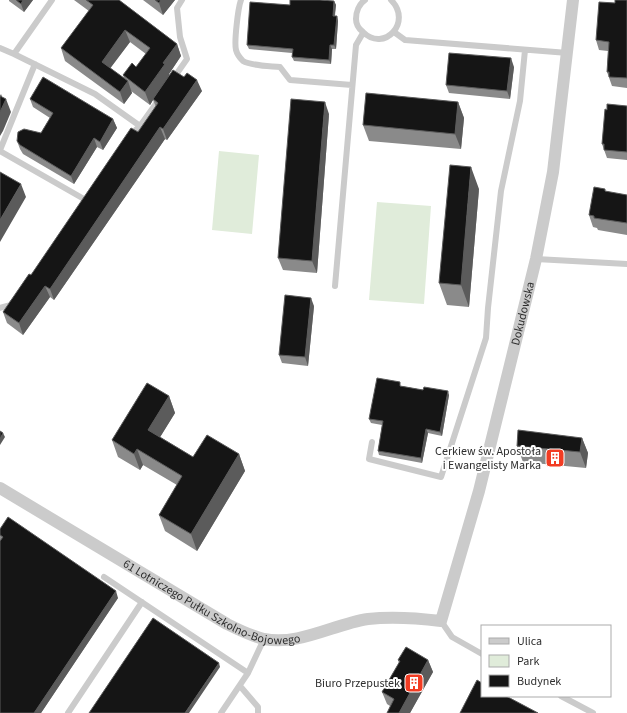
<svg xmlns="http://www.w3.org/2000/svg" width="627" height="713" font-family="'Source Sans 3',sans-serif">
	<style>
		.green { fill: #e0ecda }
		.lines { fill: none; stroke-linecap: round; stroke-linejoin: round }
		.service { stroke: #cbcbcb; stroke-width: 6 }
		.minor { stroke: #cbcbcb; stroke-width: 12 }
		.wall { fill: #8a8a8a; fill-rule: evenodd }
		.shaded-wall { fill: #5b5b5b }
		.building { fill: #151515; stroke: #5b5b5b }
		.labels { text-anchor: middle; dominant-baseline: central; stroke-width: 4; stroke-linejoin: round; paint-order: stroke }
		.street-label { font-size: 12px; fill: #2e2e2e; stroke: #fff }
		.poi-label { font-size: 12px; fill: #2e2e2e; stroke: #fff; text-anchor: end }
	</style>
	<rect width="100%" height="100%" fill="#fff"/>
	<path class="green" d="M219,151L259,155L252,234L212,230Z
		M377,202L431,206L424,304L369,300Z"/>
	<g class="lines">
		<path class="service" d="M241,0C238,8 234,42 236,50C237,54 240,58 243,61C251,66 271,66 280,67L290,80L352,85
			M365,0C359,4 356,12 356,19C356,24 359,29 363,32C384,53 413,22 391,0
			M394,32L405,40L568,53
			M0,48L14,54L52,0
			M14,54L95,94L140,126
			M173,79L187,59L180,37L177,8L182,0
			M129,136L140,126L160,98
			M0,150L35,64
			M0,151L84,199
			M536,259L627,264
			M335,286L356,45L363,33
			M0,308L10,305L13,302
			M372,442L369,459L441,477L486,338L488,308L501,191L520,101L525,50
			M104,577L248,673
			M441,621L452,637L482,654
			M240,686L258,707V713
			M561,696L593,713
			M68,713L142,602
			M221,713L248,673L264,639"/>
		<path class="minor" id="s1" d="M0,488L227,624C239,630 251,636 264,639C299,646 334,624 368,619C393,616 417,618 441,621L479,491L536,259L553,172L573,0"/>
	</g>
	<path class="wall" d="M9,0H33L24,12L9,1Z
		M74,0H119L177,44L181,56L169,74V75L202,91L167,140L165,139L54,300L50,297L23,335L7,323L3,312L31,275L138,132L156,107L153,100L150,105L131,91L132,93L124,104L65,61L61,48L89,11ZM130,42L146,54L136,67L123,75L124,78L110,68Z
		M143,0H175L163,15Z
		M627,0V88L612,86L607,72L608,51L599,50L596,40L615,3Z
		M334,1L336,5L335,16H337L338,21L336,49H332L331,64L294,61L292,57V53L249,49L247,45L290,5Z
		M514,67L510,99L449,93L446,85Z
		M30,99L113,119L117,128L103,150L97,147L74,184L23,154L20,149L17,141L41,133L50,118L33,107Z
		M458,102L464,118L461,149L369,141L363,125Z
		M627,106V160L607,158L602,144L607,110Z
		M329,114L317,273L283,270L278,258Z
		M479,189L469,307L447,305L439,283Z
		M606,192L627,195V235L598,230L597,228L593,227L589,215Z
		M314,306L308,366L282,363L279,355Z
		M402,386L449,395L442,436L428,433L422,463L379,455L378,451L382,425L371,423L369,419Z
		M169,396L175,413L160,437L193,457L239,454L245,471L197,551L165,531L159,515L177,485L143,465L140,470L118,457L112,440Z
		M582,438L588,453L586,468L523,462L517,446Z
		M0,529L118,598L41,713H0Z
		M398,660H428L433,672L410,713H387L390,706L387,704L382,692L399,663Z"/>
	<path class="shaded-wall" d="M23,0H33L24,12L21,4Z
		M161,0H175L163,15L159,3Z
		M334,1L336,5L334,20L333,16Z
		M337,16L338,21L336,49L334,45Z
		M125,30L130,42L106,74L102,62Z
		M177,44L181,56L169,74L170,76L153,99V100L150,105L145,92L163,63Z
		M330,45L332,49L331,64L329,60Z
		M511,58L514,67L510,99L507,91Z
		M197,80L202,91L167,140L163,129Z
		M128,81L132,93L124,104L120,92Z
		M1,94L4,102L6,99L11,112L3,131L0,136V96Z
		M325,102L329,114L317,273L312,261Z
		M458,102L464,118L461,149L455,134Z
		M113,119L117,128L103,150L100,142Z
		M160,127L165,139L54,300L50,289Z
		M94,138L97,147L74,184L71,176Z
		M471,167L479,189L469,307L461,285Z
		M21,184L26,197L0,242V220Z
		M45,286L50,297L23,335L19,323Z
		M311,298L314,306L308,366L305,357Z
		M448,391L449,395L442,436L440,432Z
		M169,396L175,413L154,447L148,430Z
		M426,429L428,433L422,463L421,458Z
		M3,433L5,437L0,445V439Z
		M582,438L588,453L586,468L580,452Z
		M137,449L143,465L140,470L134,454Z
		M239,454L245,471L197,551L191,534Z
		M116,591L118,598L41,713H34Z
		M428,660L433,672L410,713H399Z
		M219,663L220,667L189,713H185Z"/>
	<path class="building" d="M16,0H23L21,4Z
		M86,0H119L177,44L163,63L165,64L145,92L123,75L132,63L136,67L150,48L125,30L102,62L128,81L120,92L61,48L93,5Z
		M155,0H161L159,3Z
		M290,0H320L334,1L333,16H337L334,45H330L329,60L292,57L293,49L247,45L250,2L290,5Z
		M615,0H627V78L609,77V72H607L609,42L596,40L599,2L615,3Z
		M449,53L511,58L507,91L446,85Z
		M173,70L184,77L187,73L197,80L163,129L160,127L50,289L45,286L19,323L3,312L29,274L31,275L131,128L138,132L158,103L153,99Z
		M43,77L113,119L100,142L94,138L71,176L20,145L17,141L18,132L24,129L41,133L53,113L30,99Z
		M366,93L458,102L455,134L363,125Z
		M0,96L6,99L0,112Z
		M291,99L325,102L312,261L278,258Z
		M607,104L627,106V152L604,150V144H602L605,109L607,110Z
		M450,165L471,167L461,285L439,283Z
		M0,172L21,184L0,220Z
		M594,187L605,189V191L627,195V223L594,218V216L589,215Z
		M285,295L311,298L305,357L279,355Z
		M377,378L400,382V386L423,390L424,387L448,391L440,432L426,429L421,458L378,451L383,421L369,419Z
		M147,383L169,396L148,430L193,457L207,435L239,454L191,534L159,515L182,476L137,449L134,454L112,440Z
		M518,430L582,438L580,452L517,446Z
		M0,431L3,433L0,439Z
		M8,517L116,591L34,713H0V541L3,537L0,535V529Z
		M153,618L219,663L185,713H89Z
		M406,647L428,660L399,713H387L394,699L382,692L400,661L398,660Z
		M477,680L482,683V696H506L538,713H460Z"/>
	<defs>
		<symbol id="building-square" viewBox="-11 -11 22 22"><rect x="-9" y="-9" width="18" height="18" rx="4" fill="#f23c23" stroke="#fff"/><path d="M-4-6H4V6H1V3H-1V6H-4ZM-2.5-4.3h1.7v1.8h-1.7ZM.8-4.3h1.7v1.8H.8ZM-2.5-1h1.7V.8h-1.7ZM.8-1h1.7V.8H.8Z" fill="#fff"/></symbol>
	</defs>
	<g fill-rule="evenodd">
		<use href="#building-square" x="544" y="447" width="22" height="22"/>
		<use href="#building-square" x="403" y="672" width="22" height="22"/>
	</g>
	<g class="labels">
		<g class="street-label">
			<text stroke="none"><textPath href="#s1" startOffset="803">Dokudowska</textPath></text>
			<text stroke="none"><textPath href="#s1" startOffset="243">61 Lotniczego Pułku Szkolno-Bojowego</textPath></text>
		</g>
		<g class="poi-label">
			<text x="541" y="451">Cerkiew św. Apostoła<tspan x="541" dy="14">i Ewangelisty Marka</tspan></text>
			<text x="400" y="683">Biuro Przepustek</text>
		</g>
	</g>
	<rect x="481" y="625" width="130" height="72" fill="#ffffff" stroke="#ababab"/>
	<rect x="489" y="638" width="20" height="6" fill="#cbcbcb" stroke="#ababab"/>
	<text x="517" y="645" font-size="12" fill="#2e2e2e">Ulica</text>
	<rect x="489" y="655" width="20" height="12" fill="#e0ecda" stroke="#ababab"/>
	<text x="517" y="665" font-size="12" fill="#2e2e2e">Park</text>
	<rect x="489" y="675" width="20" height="12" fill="#151515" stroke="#ababab"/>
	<text x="517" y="685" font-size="12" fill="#2e2e2e">Budynek</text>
</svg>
